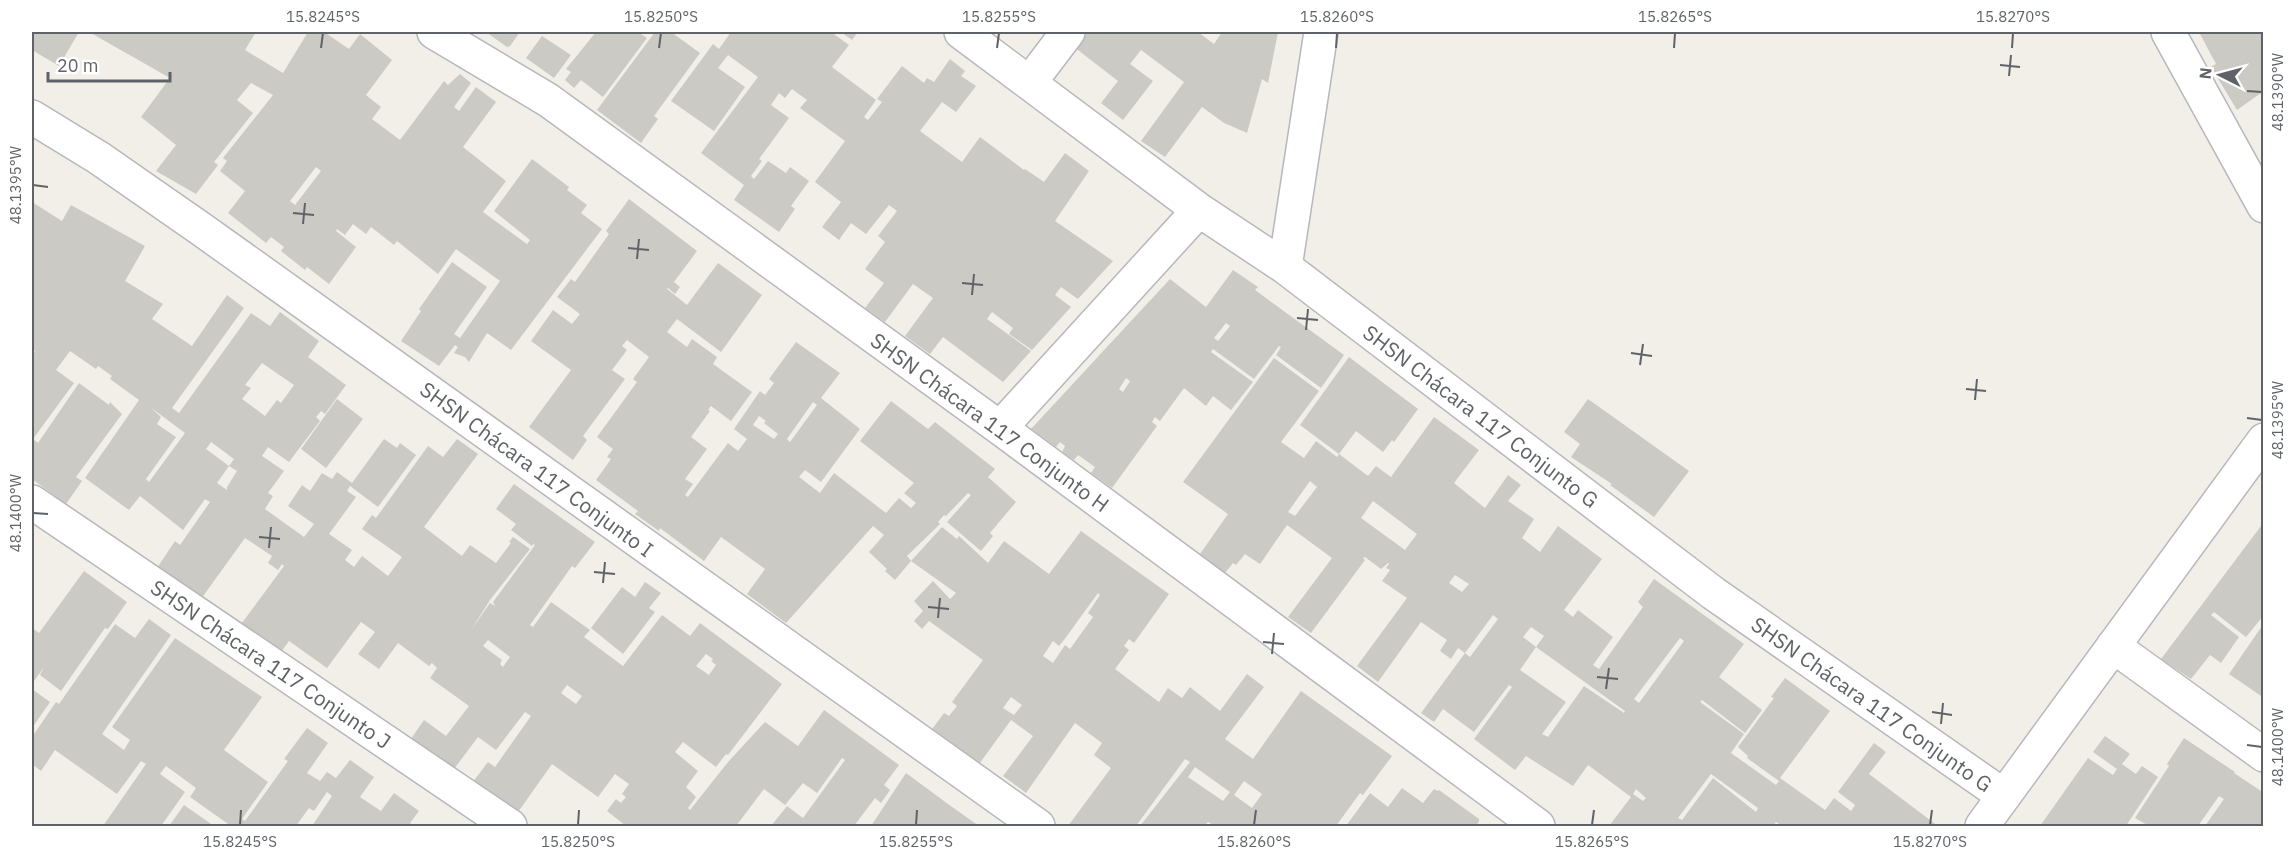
<svg xmlns="http://www.w3.org/2000/svg" width="2295" height="858" font-family="'IBM Plex Sans',sans-serif">
	<style>
		.building { fill: #cccac5; fill-rule: evenodd }
		.lines { fill: none; stroke-linecap: round; stroke-linejoin: round }
		.minor-casing { stroke: #b5b8bc; stroke-width: 36 }
		.minor { stroke: #fff; stroke-width: 33 }
		.ticks { fill: none; stroke: #5f6368; stroke-width: 2 }
		.labels { text-anchor: middle; dominant-baseline: central; stroke-width: 6; stroke-linejoin: round; paint-order: stroke }
		.street-label { font-size: 21px; fill: #5f6368; stroke: #fff }
		.neatline { fill: none; stroke: #5f6368; stroke-width: 2 }
		.ticks-label { font-size: 15px; text-anchor: middle; fill: #5f6368 }
	</style>
	<rect width="100%" height="100%" fill="#f1efe8"/>
	<path class="building" d="M32,32H79L59,66L32,50Z
		M89,32H256L245,50L283,73L308,32H324L349,49L360,34L392,60L366,95L381,107L372,119L400,140L444,81L448,85L460,74L471,83L454,107L459,111L476,87L496,102L463,147L506,181L483,212L527,244L530,240L494,211L532,159L569,187L567,190L587,205L581,213L602,229L511,350L487,333L469,362L465,357L454,353L458,347L455,345L439,366L401,341L421,311L419,309L452,262L487,287L454,334L460,338L500,281L456,249L438,274L397,241L394,245L371,227L366,234L353,224L345,235L337,229L336,231L356,247L329,284L307,267L305,270L281,251L284,247L271,237L266,243L228,213L245,191L220,171L227,161L223,158L273,95L251,83L237,100L253,113L214,162L218,165L196,194L156,171L176,145L141,117L170,78ZM316,167L321,171L295,205L290,201Z
		M486,32H520L510,46L507,47Z
		M596,32H638L647,38L603,97L581,80L574,88L565,80L571,72L566,69Z
		M655,32H671L700,53L654,116L658,119L641,143L597,110Z
		M731,32H831L849,45L832,67L876,100L864,117L868,120L882,102L877,99L902,66L924,83L927,78L934,82L950,59L965,71L961,76L976,86L956,112L942,102L920,131L962,162L980,137L1024,170L1025,169L1044,182L1065,153L1089,171L1055,221L1113,261L1078,299L1061,287L1055,295L1071,307L1032,350L1009,334L1013,328L992,312L987,319L1031,351L1003,382L943,337L930,354L905,336L933,298L913,284L885,322L865,308L884,283L865,269L885,242L878,236L897,211L889,205L866,234L851,223L839,240L822,227L841,202L815,182L845,141L800,108L807,100L792,89L785,98L779,93L771,105L789,118L759,159L762,161L751,176L754,179L768,161L786,173L790,167L809,181L791,206L795,209L779,232L734,200L744,185L701,153L758,77L728,55L718,68L745,87L714,131L671,101L713,44L719,49Z
		M841,32H858L852,40Z
		M1086,32H1198L1214,44L1222,32H1278L1268,83L1262,79L1247,133L1224,123L1202,107L1165,157L1141,141L1184,82L1141,50L1130,64L1153,81L1123,120L1101,103L1118,81L1074,47Z
		M2199,32H2264V91L2237,110L2211,67L2216,64Z
		M542,36L571,55L554,78L526,58Z
		M629,199L697,251L674,282L680,287L675,294L668,288L667,289L687,305L718,263L762,295L721,352L677,319L667,332L687,347L692,339L717,357L713,364L752,392L731,421L711,406L708,410L710,411L691,437L707,449L685,479L693,484L685,495L688,497L728,443L738,451L747,439L734,429L760,391L765,395L774,383L769,379L796,342L840,373L821,398L860,429L821,482L805,470L799,477L820,493L834,473L886,513L899,498L911,508L916,503L904,493L914,483L860,441L891,401L928,429L935,422L995,469L988,477L1016,502L990,533L993,536L981,551L947,522L971,495L968,493L946,516L944,515L938,522L940,524L907,556L911,561L895,580L885,571L887,569L869,552L884,535L873,526L786,623L747,594L765,569L721,537L704,561L660,528L659,531L635,514L638,511L596,480L611,459L607,457L613,449L597,437L637,382L633,379L649,357L627,340L622,346L627,350L612,370L625,379L583,436L587,440L573,460L529,427L571,370L531,341L553,310L572,324L580,314L557,297L571,279L575,282L609,234L606,231ZM813,402L817,405L790,442L787,439ZM759,416L766,421L764,423L778,434L774,439L753,425Z
		M32,202L62,221L71,205L145,246L125,281L163,304L152,319L192,346L227,295L244,308L172,408L179,413L251,313L270,326L280,312L319,341L308,357L346,385L325,414L321,411L316,417L320,421L289,462L268,447L262,456L284,471L268,493L273,496L265,509L304,537L314,524L288,506L302,485L310,491L322,473L332,479L337,472L352,483L384,439L397,448L400,443L416,455L378,507L350,486L347,491L356,497L329,534L352,550L345,560L354,567L362,556L388,576L402,557L362,529L372,515L376,518L428,446L443,457L457,439L478,454L424,527L462,556L470,545L496,563L511,543L509,542L513,537L530,549L490,600L471,630L490,603L495,606L493,602L535,545L533,544L532,546L511,530L516,524L496,509L514,484L595,542L575,568L572,566L530,625L533,627L551,602L590,630L584,637L623,666L662,615L690,636L700,623L782,684L728,755L726,754L716,767L683,742L675,752L698,771L686,787L696,797L688,808L690,810L728,762L765,722L798,746L824,710L899,765L884,785L890,790L881,803L875,798L854,826H771L787,806L803,818L845,760L842,758L817,793L803,783L785,805L764,789L736,826H626L607,811L616,799L621,803L626,797L622,794L629,784L615,774L598,797L552,764L511,822L466,791L488,762L495,767L531,716L525,712L496,750L478,737L451,773L408,743L424,720L446,736L469,706L430,678L437,668L432,663L429,666L398,643L379,669L358,654L375,632L361,622L327,668L289,641L278,656L239,627L284,566L282,564L278,570L268,563L272,556L245,538L201,599L157,568L175,541L180,545L210,502L205,499L183,530L140,496L129,510L85,478L139,400L110,379L112,376L98,366L96,369L70,351L56,370L74,383L33,439L38,443L79,383L109,405L110,402L122,414L76,477L82,481L66,504L32,479V356L35,351L32,349ZM262,363L294,385L281,403L277,400L265,416L242,399L251,388L245,385ZM150,407L185,433L149,482L146,479L176,437L157,424L161,417ZM211,442L234,459L229,466L237,471L227,487V490L217,483L229,466L206,449ZM488,640L510,657L503,667L500,664L502,660L483,646ZM706,654L713,659L711,661L716,665L709,675L696,666ZM567,685L582,696L576,704L561,693Z
		M1233,270L1258,287L1255,290L1344,355L1321,388L1276,355L1281,347L1279,346L1254,379L1213,349L1211,352L1253,382L1231,410L1213,396L1206,406L1184,388L1160,421L1155,417L1152,422L1157,426L1112,488L1091,473L1095,467L1078,455L1074,460L1062,452L1065,446L1060,442L1056,447L1031,429L1170,279L1206,307ZM1226,323L1230,326L1218,341L1214,338ZM1126,378L1130,381L1123,392L1119,389Z
		M1349,357L1418,409L1394,442L1392,440L1383,452L1356,431L1339,454L1300,425Z
		M1274,358L1319,391L1281,442L1304,458L1316,441L1337,457L1339,454L1368,476L1376,466L1391,477L1434,417L1479,450L1454,483L1485,508L1508,475L1521,485L1508,501L1534,519L1522,538L1540,552L1558,526L1602,559L1564,610L1573,617L1578,610L1613,637L1593,665L1599,669L1643,607L1638,602L1654,579L1744,644L1719,677L1762,710L1745,733L1702,700L1700,702L1744,734L1731,753L1776,785L1779,781L1747,758L1748,756L1738,747L1774,698L1771,697L1785,678L1830,711L1780,778L1825,810L1834,798L1851,811L1855,805L1838,792L1874,743L1886,752L1869,774L1938,826H1782L1776,822L1773,826H1609L1631,797L1588,765L1573,786L1526,756L1515,770L1474,739L1512,687L1509,685L1474,732L1443,709L1434,722L1421,713L1465,653L1470,657L1498,619L1493,615L1465,653L1458,648L1451,659L1440,651L1447,640L1421,622L1378,682L1357,666L1407,598L1382,581L1390,570L1386,568L1389,564L1388,563L1381,569L1365,557L1363,558L1365,560L1311,633L1288,617L1332,558L1287,525L1260,564L1245,554L1236,565L1233,563L1225,573L1200,554L1228,514L1183,482ZM1310,481L1317,487L1295,516L1288,512ZM1373,501L1417,534L1405,550L1361,518ZM1455,575L1469,584L1462,592L1449,583ZM1531,627L1544,636L1536,647L1625,711L1624,713L1584,686L1548,737L1542,734L1566,702L1520,670L1536,647L1523,637ZM1680,638L1684,641L1639,703L1634,699ZM1711,774L1758,808L1756,812L1713,778L1682,820L1678,818ZM1636,789L1646,798L1643,801L1633,794Z
		M337,399L363,419L326,468L301,449Z
		M1588,399L1689,471L1654,517L1610,485L1612,484L1571,457L1580,444L1564,432Z
		M2264,522V615L2246,637L2214,612L2211,615L2239,637L2221,663L2210,655L2191,679L2161,659Z
		M942,527L957,539L959,536L988,563L1004,541L1049,574L1081,531L1169,594L1134,643L1129,639L1124,646L1129,650L1115,669L1159,702L1168,688L1182,698L1190,687L1220,711L1247,674L1264,687L1225,739L1253,759L1301,691L1392,756L1363,795L1360,793L1336,826H1215L1208,822L1204,826H1140L1190,762L1185,759L1136,826H1068L1111,768L1094,755L1102,743L1075,723L1026,793L1003,776L1033,736L1011,720L977,767L930,732L944,713L949,716L957,706L952,702L983,660L929,621L922,629L914,621L923,611L914,601L933,581L950,599L956,593L911,561ZM1098,593L1100,595L1088,613L1093,617L1070,649L1065,645L1053,663L1043,656L1053,641L1059,646L1064,640ZM1011,697L1022,705L1014,715L1003,708ZM1195,767L1230,792L1223,801L1188,777ZM1244,781L1262,794L1252,808L1234,795Z
		M84,571L127,602L108,629L105,628L61,691L40,675L44,667L32,684V628L39,633Z
		M645,582L661,593L649,608L655,612L623,654L591,628L622,587L635,597Z
		M149,619L171,635L102,734L124,750L130,740L112,727L175,638L262,697L224,750L268,782L242,819L245,821L288,761L284,759L307,728L328,743L307,773L320,781L327,772L336,778L350,760L374,777L360,797L381,811L394,793L419,811L410,823L415,826H312L332,796L327,792L314,811L309,808L296,826H231L190,797L196,788L166,766L160,774L185,792L161,826H103L146,764L141,761L117,794L55,750L41,771L32,764V737L56,702L59,704L115,624L135,638Z
		M2264,623V698L2229,674Z
		M32,689L50,702L32,728Z
		M2105,736L2130,754L2122,764L2136,774L2142,766L2158,777L2126,826H2040L2088,758L2113,775L2117,769L2093,752Z
		M2184,738L2235,772L2234,773L2264,793V826H2205L2224,799L2219,796L2198,826L2162,825L2149,826L2135,818L2169,766L2167,764Z
		M906,773L948,804L979,826H871Z
		M1402,788L1423,803L1434,789L1438,791L1439,790L1479,819V822L1475,826H1346L1370,793L1388,807Z
		M184,805L214,826H169Z"/>
	<g class="lines">
		<defs>
			<path id="minor" d="M434,32L548,100L1000,428L1538,826
				M961,32L1199,210L1285,267L1713,593L2004,796
				M2168,32L2264,206
				M1030,82L1068,32
				M32,117L99,158L201,229L1038,826
				M1285,267L1321,32
				M1000,428L1199,210
				M32,502L510,826
				M2113,646L2264,755
				M1982,826L2264,440"/>
		</defs>
		<use href="#minor" class="minor-casing"/>
		<use href="#minor" class="minor"/>
	</g>
	<path class="ticks" d="M321,48L323,33M659,48L661,33M997,48L999,33M1336,48L1337,33M1674,48L1675,33M2012,48L2013,33M2000,65L2020,67M2009,76L2011,55M2247,91L2262,92M33,185L48,187M293,213L314,215M303,224L305,203M628,248L649,250M637,259L639,239M962,283L983,285M972,295L974,274M1297,318L1318,320M1306,330L1308,309M1631,353L1652,356M1640,365L1643,344M1966,389L1986,391M1975,400L1977,379M2247,418L2262,420M33,513L48,514M259,537L280,539M269,548L271,527M594,572L615,574M603,583L605,562M928,607L949,609M938,618L940,598M1263,642L1284,644M1272,654L1274,633M1597,677L1618,679M1606,689L1609,668M1932,712L1952,715M1941,724L1943,703M2247,745L2262,747M240,825L241,810M578,825L579,810M916,825L917,810M1254,825L1256,810M1592,825L1594,810M1930,825L1932,810"/>
	<g class="labels">
		<g class="street-label">
			<text transform="translate(1481 416) rotate(37)">SHSN Chácara 117 Conjunto G</text>
			<text transform="translate(990 422) rotate(36)">SHSN Chácara 117 Conjunto H</text>
			<text transform="translate(537 469) rotate(36)">SHSN Chácara 117 Conjunto I</text>
			<text transform="translate(271 664) rotate(34)">SHSN Chácara 117 Conjunto J</text>
			<text transform="translate(1872 704) rotate(35)">SHSN Chácara 117 Conjunto G</text>
		</g>
	</g>
	<rect width="2295" height="858" fill="none" stroke="#ffffff" stroke-width="66"/>
	<g transform="translate(2220 75) rotate(276)" stroke="#ffffff" stroke-width="4.5" paint-order="stroke">
	<path d="M0-4.5L10 22L0 15L-10 22Z" fill="#5f6368"/>
	<text y="-9" font-size="16" font-weight="bold" text-anchor="middle" fill="#5f6368">N</text>
	</g>
	<path d="M48 72v9h122v-9" fill="none" stroke="#5f6368" stroke-width="3"/>
	<text x="57" y="72" font-size="18" fill="#5f6368" stroke="#ffffff" stroke-width="4.5" paint-order="stroke">20 m</text>
	<rect x="33" y="33" width="2229" height="792" class="neatline"/>
	<g class="ticks-label">
		<text x="323" y="22">15.8245°S</text>
		<text x="661" y="22">15.8250°S</text>
		<text x="999" y="22">15.8255°S</text>
		<text x="1337" y="22">15.8260°S</text>
		<text x="1675" y="22">15.8265°S</text>
		<text x="2013" y="22">15.8270°S</text>
		<text transform="translate(2278 92) rotate(-90)" y="5">48.1390°W</text>
		<text transform="translate(16 185) rotate(-90)" y="5">48.1395°W</text>
		<text transform="translate(2278 420) rotate(-90)" y="5">48.1395°W</text>
		<text transform="translate(16 513) rotate(-90)" y="5">48.1400°W</text>
		<text transform="translate(2278 747) rotate(-90)" y="5">48.1400°W</text>
		<text x="240" y="847">15.8245°S</text>
		<text x="578" y="847">15.8250°S</text>
		<text x="916" y="847">15.8255°S</text>
		<text x="1254" y="847">15.8260°S</text>
		<text x="1592" y="847">15.8265°S</text>
		<text x="1930" y="847">15.8270°S</text>
	</g>
</svg>
